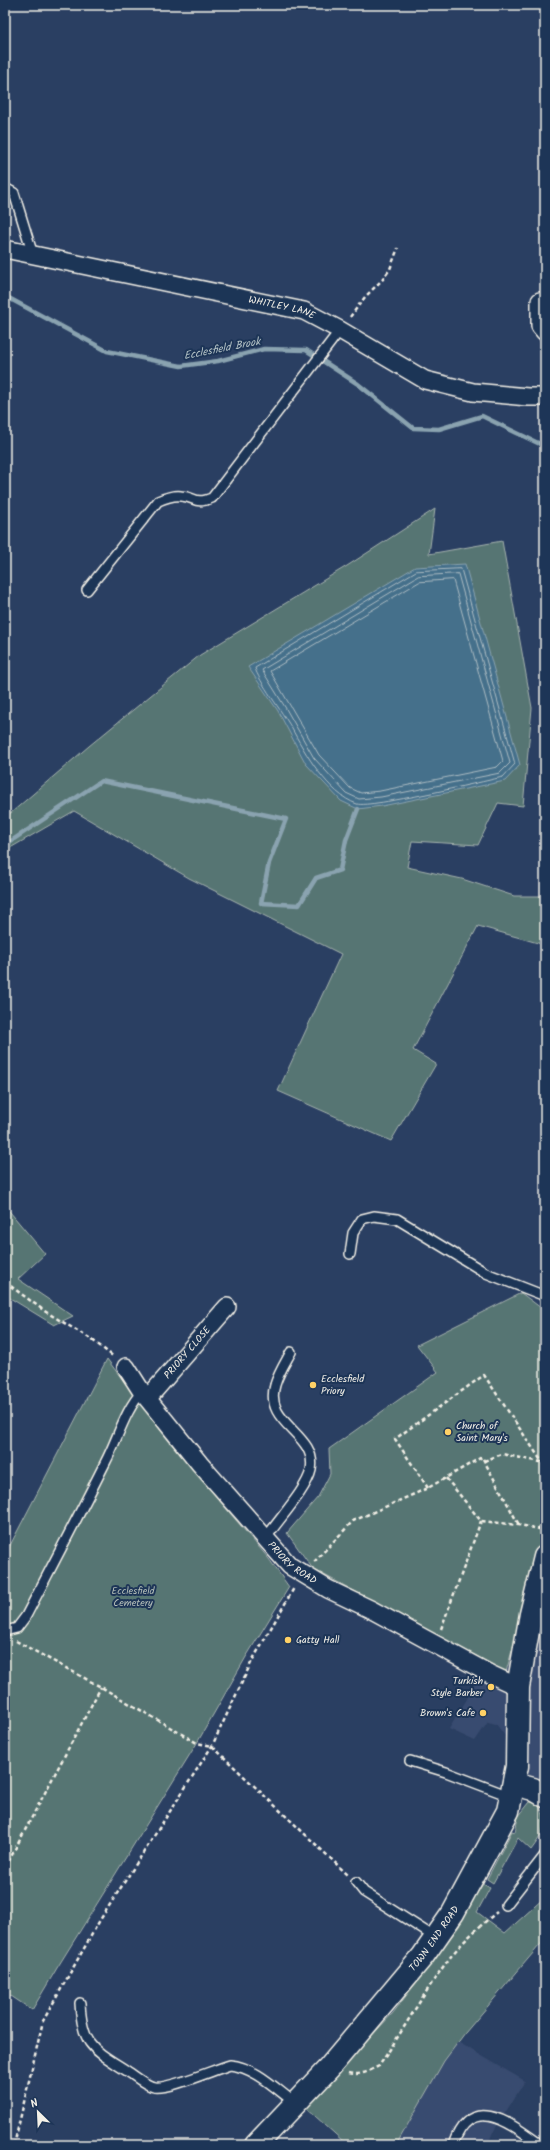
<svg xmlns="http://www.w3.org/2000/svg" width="550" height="2150" font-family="Kalam,sans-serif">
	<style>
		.built { fill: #394b6f }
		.green { fill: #577573; stroke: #a6b3ae }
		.water { fill: #446f8b; stroke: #8aa3b0 }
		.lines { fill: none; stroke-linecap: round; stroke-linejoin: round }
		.shore { stroke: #aebdc3; stroke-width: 1 }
		.stream { stroke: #8aa3b0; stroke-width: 4.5 }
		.lane-casing { stroke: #f4f1e8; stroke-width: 12 }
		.street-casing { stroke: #f4f1e8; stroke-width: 20 }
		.secondary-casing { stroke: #f4f1e8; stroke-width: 25 }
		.path { stroke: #f4f1e8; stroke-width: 2.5; stroke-dasharray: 4 3; stroke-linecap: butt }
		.lane { stroke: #1d3557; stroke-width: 9 }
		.street { stroke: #1d3557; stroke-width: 17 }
		.secondary { stroke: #1d3557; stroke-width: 22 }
		.poi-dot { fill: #ffd166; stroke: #1d3557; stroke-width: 1.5 }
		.labels { text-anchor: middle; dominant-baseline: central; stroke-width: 4; stroke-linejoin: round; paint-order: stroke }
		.street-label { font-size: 10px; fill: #f4f1e8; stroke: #1d3557 }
		.poi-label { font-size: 10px; fill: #f4f1e8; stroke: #1d3557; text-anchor: start }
		.park-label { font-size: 10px; fill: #b5bfb9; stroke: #1d3557 }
		.water-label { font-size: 11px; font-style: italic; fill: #b6c4c7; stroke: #1d3557 }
	</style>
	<rect width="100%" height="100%" fill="#2a3f62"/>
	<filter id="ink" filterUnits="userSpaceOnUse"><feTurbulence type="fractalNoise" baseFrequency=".025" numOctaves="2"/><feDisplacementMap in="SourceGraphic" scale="8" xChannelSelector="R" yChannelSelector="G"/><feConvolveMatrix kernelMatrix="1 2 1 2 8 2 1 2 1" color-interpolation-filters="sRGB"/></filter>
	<g filter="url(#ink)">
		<path class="built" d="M536,1565L545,1571V1796L524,1786L517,1752L496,1724L488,1722L475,1741L449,1729L467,1699L486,1661L506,1671Z
			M458,2042L525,2081L492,2134L488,2145H396L444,2061Z"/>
		<path class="green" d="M435,509L429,554L502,541L532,708L523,806L498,803L478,845L412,841L407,867L462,879L514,896H545V945L478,926L413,1050L436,1064L391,1141L278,1091L341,954L189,878L74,811L5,851V818L89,746L200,655L347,566Z
			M5,1206L45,1254L18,1279L73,1316L54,1325L5,1295Z
			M521,1293L545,1311V1532L506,1672L313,1569L287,1533L318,1497L330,1474L329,1449L438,1372L417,1345Z
			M107,1359L168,1440L269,1559L289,1587L246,1657L197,1743L57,1968L32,2010L5,1992V1555Z
			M530,1802L537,1803C550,1821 543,1834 531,1850L518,1838L493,1883L487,1879L512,1831L515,1832L518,1817Z
			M483,1884L490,1888L477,1912L505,1933L544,1898L545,1899V1939L465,2033L444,2061L396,2145H342L344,2142L305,2107L393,2013L460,1925L458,1922Z"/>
		<path class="water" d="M465,564L520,765L505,781L382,806L358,809L341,801L306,764L278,711L248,667L415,567Z"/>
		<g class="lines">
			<path class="shore" d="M461,569L515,764L503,777C481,782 371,808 357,804C328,794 305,753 291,727C283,713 258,680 255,668L416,571Z
				M458,574L510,763L500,773L381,797L359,799L346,793L314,758L285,707L262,670L418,576Z
				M453,580L503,761L497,767L380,791L361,793L350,788L319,755L270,671L419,582Z"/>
			<path class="stream" d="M5,296L107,351L181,366L218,361L264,349L306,350L358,384L413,428L439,429L482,416L540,444L545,443
				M5,845L101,781L286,819L269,863L261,903L299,905L316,878L340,870L346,840L358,809"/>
			<defs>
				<path id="lane" d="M5,188L14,193L33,255
					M87,590L158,501C165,498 173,495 181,496C196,497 194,505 212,498L340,330
					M350,1254L353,1233L362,1219L374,1216L397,1219L486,1273L545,1296
					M266,1538C278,1520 307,1489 311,1470C318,1433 263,1425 275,1385C278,1374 285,1363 291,1352
					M5,1631L17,1628L26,1616C53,1564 80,1513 106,1461C117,1440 126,1408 142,1392
					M410,1761L446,1772L512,1797
					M356,1882L364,1892L436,1938
					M506,1905L545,1855
					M80,2003C82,2046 93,2049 127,2071C135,2076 145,2085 154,2087C168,2090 213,2070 230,2065C255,2067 276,2089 295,2103
					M453,2145C471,2092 510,2123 541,2145"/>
				<g id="street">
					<path id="s1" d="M5,249L304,311L340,330L425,380L473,392L528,397H545"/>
					<path d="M540,301V326L545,332"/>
					<path id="s2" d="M126,1367L142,1392L200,1464L290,1566L328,1589L372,1610L490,1674L518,1687"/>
					<path id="s3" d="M148,1398L227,1307"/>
				</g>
				<g id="secondary">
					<path d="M514,1784L533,1789L545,1796"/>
					<path id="s4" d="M256,2145L329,2068L423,1956L453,1913L508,1811L517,1766L518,1687L531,1614L545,1557"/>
				</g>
			</defs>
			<use href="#lane" class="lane-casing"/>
			<use href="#street" class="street-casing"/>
			<use href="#secondary" class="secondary-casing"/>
			<path class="path" d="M350,317L365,297L383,279L390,269L398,248
				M5,1282L46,1312L91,1339L114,1357
				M484,1461L502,1454L545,1463
				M446,1478L481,1521L519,1525L545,1530
				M428,1488L395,1439L484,1375L542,1462
				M314,1562L353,1521L428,1488L482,1457L519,1525
				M441,1629L481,1521
				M16,1641L101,1687L197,1743L212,1746L348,1875
				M5,1868L101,1687
				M349,2073C361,2076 369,2071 379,2066C404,2029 425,1990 452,1955C465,1939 481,1925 497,1912
				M14,2145L43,2021L100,1920L212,1746L252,1661L294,1588"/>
			<use href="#lane" class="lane"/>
			<use href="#street" class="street"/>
			<use href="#secondary" class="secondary"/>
		</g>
	</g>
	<g class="poi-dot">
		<circle cx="313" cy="1385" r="4"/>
		<circle cx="448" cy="1432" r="4"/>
		<circle cx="288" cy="1640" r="4"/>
		<circle cx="491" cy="1687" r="4"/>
		<circle cx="483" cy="1713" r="4"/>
	</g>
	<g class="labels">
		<g class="street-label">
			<text stroke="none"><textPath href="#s1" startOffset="283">WHITLEY LANE</textPath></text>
			<text stroke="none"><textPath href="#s3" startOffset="60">PRIORY CLOSE</textPath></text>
			<text stroke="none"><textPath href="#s2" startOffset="258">PRIORY ROAD</textPath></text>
			<text stroke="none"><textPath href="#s4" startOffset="273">TOWN END ROAD</textPath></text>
		</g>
		<g class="poi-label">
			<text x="321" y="1379">Ecclesfield<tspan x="321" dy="12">Priory</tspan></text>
			<text x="456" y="1426">Church of<tspan x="456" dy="12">Saint Mary's</tspan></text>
			<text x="296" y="1640">Gatty Hall</text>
			<text x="483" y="1681" text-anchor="end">Turkish<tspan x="483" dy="12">Style Barber</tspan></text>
			<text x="475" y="1713" text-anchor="end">Brown's Cafe</text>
		</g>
		<g class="park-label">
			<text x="133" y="1591">Ecclesfield<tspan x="133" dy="12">Cemetery</tspan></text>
		</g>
		<g class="water-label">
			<text transform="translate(222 349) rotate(-11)">Ecclesfield Brook</text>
		</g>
	</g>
	<rect width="550" height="2150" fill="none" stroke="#1d3557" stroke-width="20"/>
	<rect x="10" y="10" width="530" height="2130" fill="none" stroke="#f4f1e8" stroke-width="1.5" filter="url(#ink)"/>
	<g transform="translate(38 2112) rotate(336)" stroke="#1d3557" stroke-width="3" paint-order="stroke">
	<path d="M0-3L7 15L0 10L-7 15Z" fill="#f4f1e8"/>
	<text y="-6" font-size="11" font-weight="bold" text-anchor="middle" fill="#f4f1e8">N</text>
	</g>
</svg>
